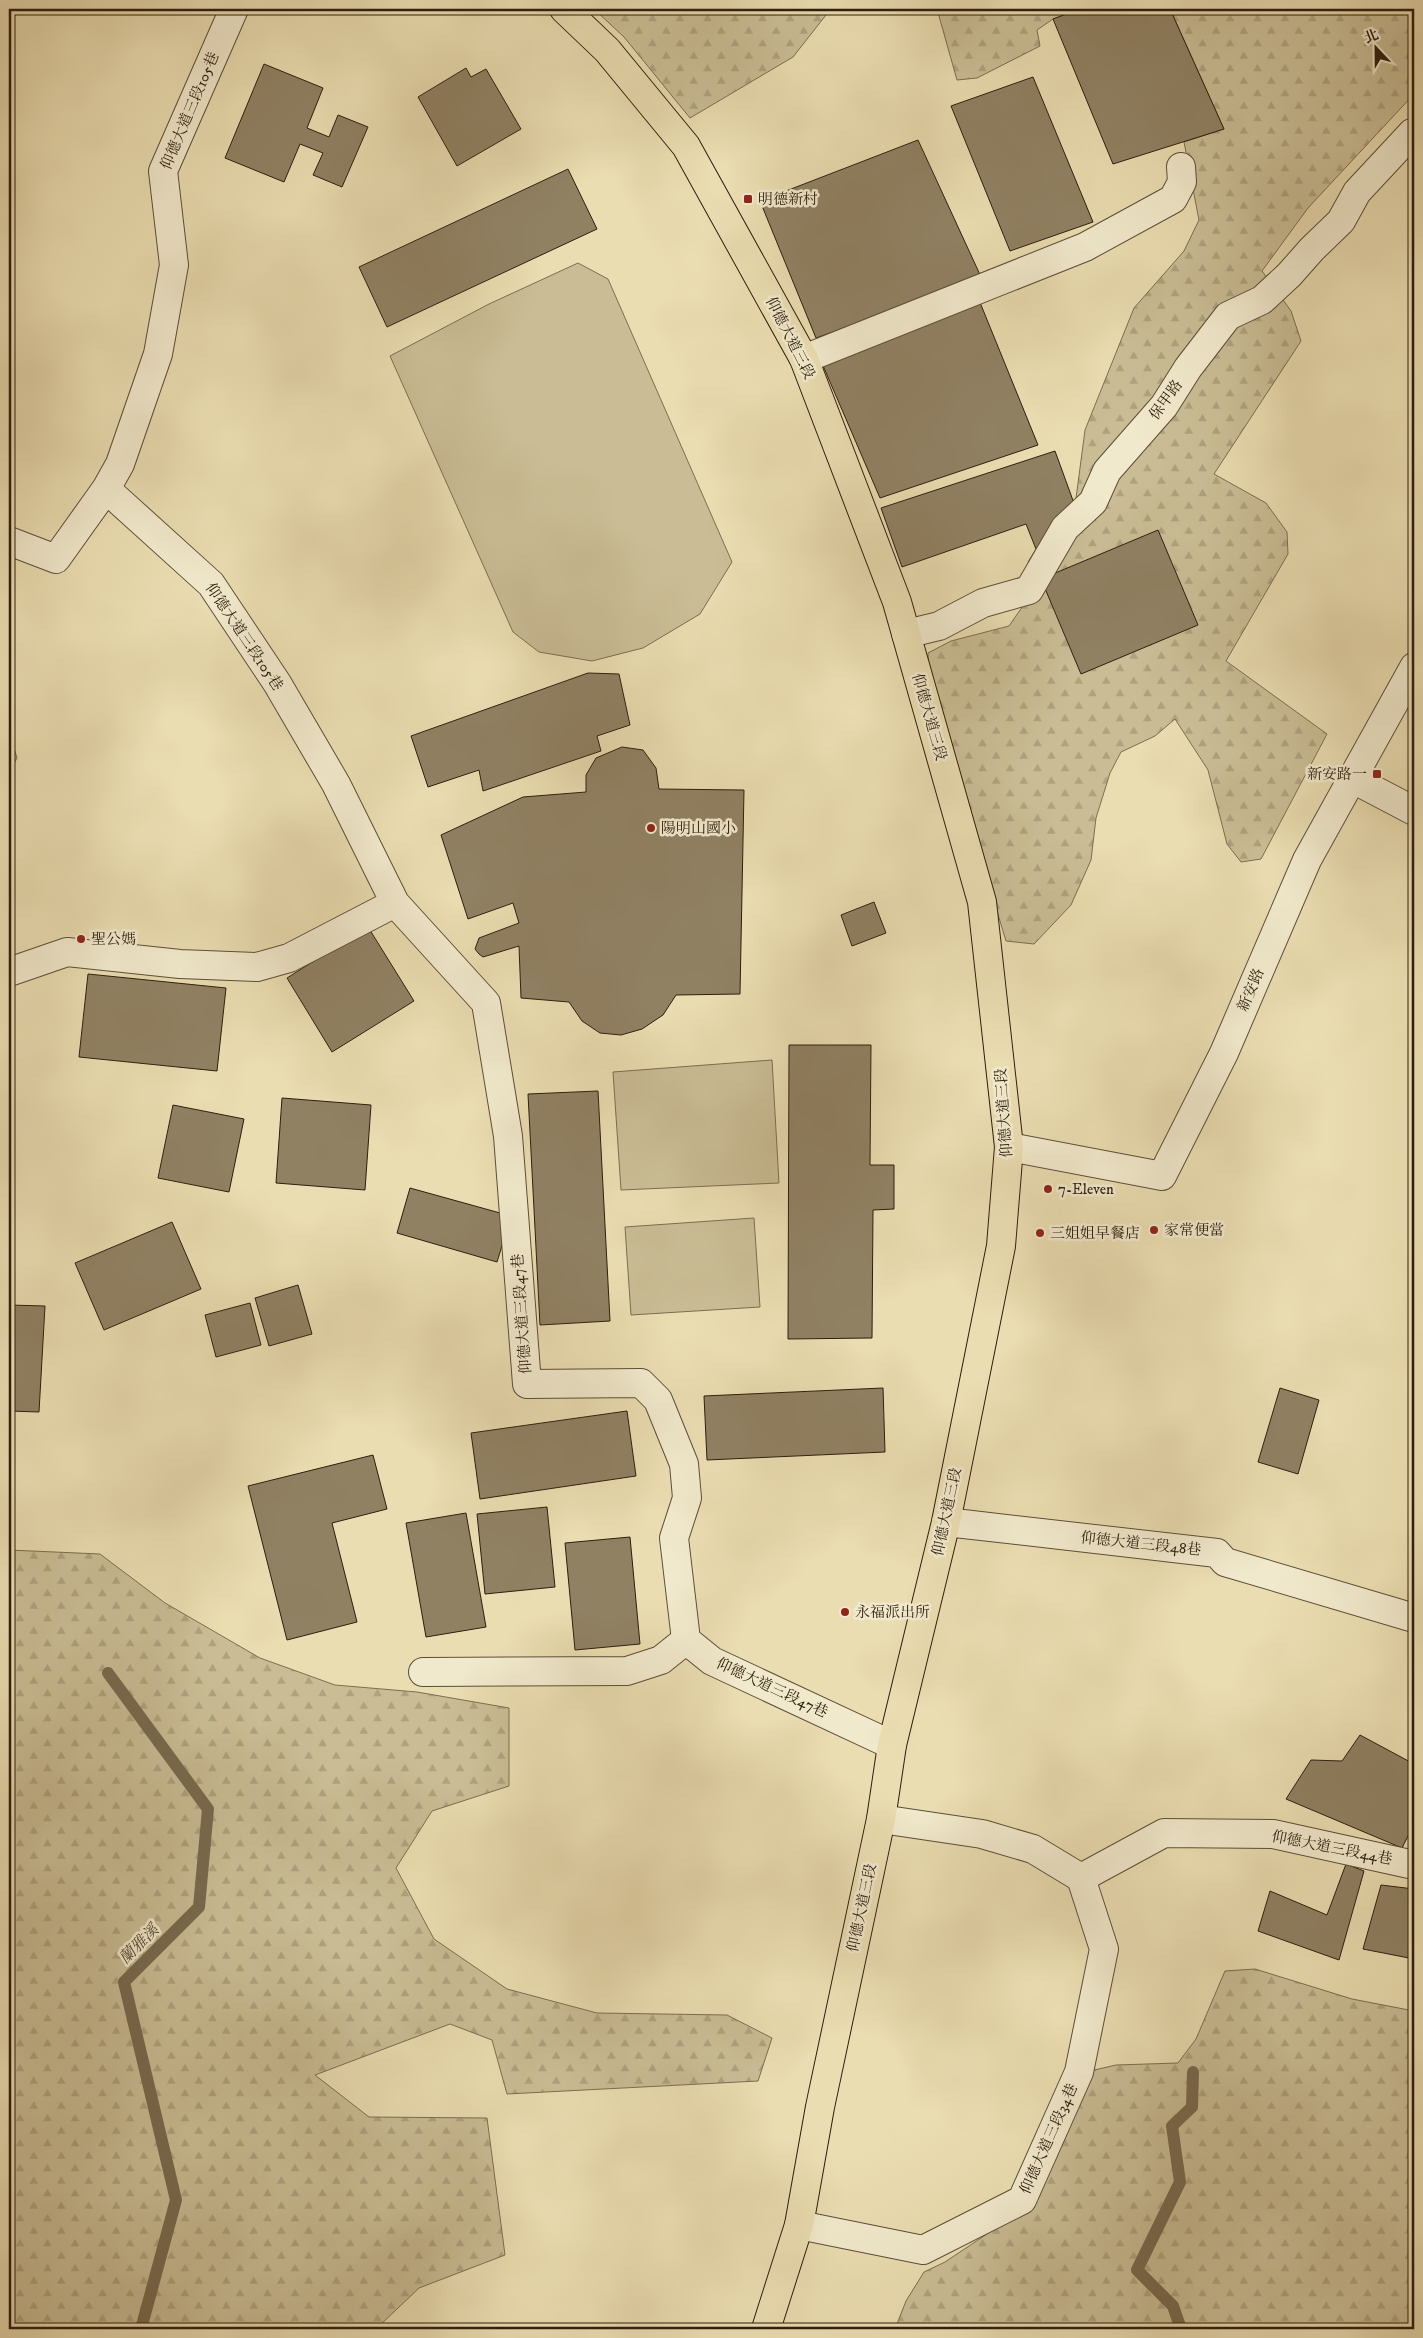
<svg xmlns="http://www.w3.org/2000/svg" width="1423" height="2338" font-family="'IM FELL DW Pica','Noto Serif TC',serif">
	<style>
		.grass { fill: #cabd95; stroke: #7c6e52 }
		.forest { fill: url(#forest-firs); stroke: #7c6e52 }
		.lines { fill: none; stroke-linecap: round; stroke-linejoin: round }
		.stream { stroke: #786a4f; stroke-width: 12 }
		.building { fill: #908163; stroke: #2e1e0e }
		.minor-casing { stroke: #5d4e37; stroke-width: 30 }
		.major-casing { stroke: #2e1e0e; stroke-width: 30 }
		.minor { stroke: #f1e9cc; stroke-width: 28 }
		.major { stroke: #eaddb1; stroke-width: 28 }
		.poi-dot { fill: #8f2418; stroke: #f1e9cc; stroke-width: 2 }
		.labels { text-anchor: middle; dominant-baseline: central; stroke-width: 5; stroke-linejoin: round; paint-order: stroke }
		.street-label { font-size: 15px; fill: #2e1e0e; stroke: #f1e9cc }
		.poi-label { font-size: 15px; fill: #2e1e0e; stroke: #f1e9cc; text-anchor: start }
		.water-label { font-size: 16px; font-style: italic; fill: #594a34; stroke: #f1e9cc }
	</style>
	<defs>
		<pattern id="forest-firs" width="22" height="20" patternUnits="userSpaceOnUse" patternTransform="scale(1.25)"><rect width="22" height="20" fill="#cabd95"/><path d="M5 1l3.5 6h-7zM16 11l3.5 6h-7z" fill="#aea27f"/></pattern>
	</defs>
	<rect width="100%" height="100%" fill="#eaddb1"/>
	<filter id="stains"><feTurbulence type="fractalNoise" baseFrequency=".004" numOctaves="4"/><feColorMatrix values="0 0 0 0 .2 0 0 0 0 .09 0 0 0 0 .02 0 0 0 .5 -.17"/></filter>
	<radialGradient id="worn" r=".72"><stop offset=".6" stop-color="#630" stop-opacity="0"/><stop offset="1" stop-color="#630" stop-opacity=".3"/></radialGradient>
	<path class="grass" d="M578,263L608,279L732,562L700,614L643,648L592,661L539,652L513,632L390,356L489,304Z
		M772,1060L779,1183L621,1190L613,1072Z
		M754,1218L760,1307L631,1315L625,1227Z"/>
	<path class="forest" d="M594,9H823L826,15L793,57L690,118L624,37Z
		M937,9H1080L1053,19L1037,30L1040,46L977,78L957,80Z
		M1170,9H1414V94L1308,208L1262,271L1291,311L1301,341L1214,474L1266,503L1287,532L1288,554L1226,661L1327,734L1261,859L1241,862L1227,844L1208,770L1175,719L1155,736L1121,752L1110,773L1096,818L1091,860L1071,905L1034,944L1006,941L980,855L929,672L928,653L951,641L1009,626L1041,580L1028,562L1036,549L1075,506L1085,430L1134,308L1184,251L1199,220L1184,142L1224,129Z
		M9,732L17,758L9,773Z
		M9,1550L100,1554L165,1603L260,1658L335,1685L417,1692L509,1708V1786L432,1811L396,1868L434,1939L507,1989L597,2013L727,2015L772,2038L758,2081L507,2094L492,2040L450,2024L315,2075L369,2117L487,2118L505,2255L419,2288L376,2329H9Z
		M1255,1969L1352,1999L1414,2011V2329H895L906,2301L924,2272L945,2262L1029,2206L1090,2071L1116,2065L1178,2063L1196,2039L1225,1971Z"/>
	<g class="lines">
		<path class="stream" d="M108,1673L208,1809L199,1907L124,1982L176,2200L141,2329
			M1181,2329L1173,2306L1137,2270L1180,2182L1172,2126L1192,2107L1193,2072"/>
	</g>
	<path class="building" d="M1080,9H1170L1224,129L1113,164L1053,19Z
		M264,64L323,88L307,128L329,137L338,115L368,127L342,187L313,175L323,153L300,144L284,182L225,158Z
		M466,68L471,77L486,69L521,129L457,166L418,97Z
		M1033,77L1093,222L1010,251L951,106Z
		M918,140L982,279L816,338L760,201Z
		M568,169L597,229L387,327L359,267Z
		M979,300L1038,445L880,498L821,361Z
		M1055,451L1075,506L1036,549L1026,524L902,567L881,508Z
		M1158,530L1198,625L1081,674L1041,579Z
		M588,673L619,674L630,725L597,736L601,751L483,791L479,770L428,787L411,736Z
		M622,747L643,750L656,768L659,789L744,790L740,994L676,995L663,1015L642,1029L621,1035L600,1033L582,1021L569,1002L521,998L519,946L483,957L479,954L475,949L479,938L519,923L513,903L468,919L441,835L523,797L586,792V775L596,758Z
		M874,902L886,933L852,946L841,915Z
		M368,927L414,1001L332,1052L287,978Z
		M88,974L226,988L217,1071L79,1057Z
		M789,1045H871L870,1165H894V1209L873,1210L872,1338L788,1339Z
		M598,1091L610,1321L540,1325L528,1094Z
		M282,1098L371,1105L365,1190L276,1183Z
		M173,1105L244,1119L229,1192L158,1178Z
		M410,1188L511,1216L497,1262L397,1233Z
		M172,1222L201,1289L104,1330L75,1263Z
		M298,1285L312,1334L269,1346L255,1298Z
		M250,1303L261,1345L216,1357L205,1315Z
		M9,1305L45,1306L39,1412L9,1411Z
		M883,1388L885,1452L707,1460L704,1396Z
		M1280,1388L1319,1400L1298,1474L1258,1462Z
		M627,1411L636,1476L480,1499L471,1433Z
		M373,1455L387,1509L332,1523L357,1622L287,1640L248,1486Z
		M547,1507L555,1587L485,1594L477,1514Z
		M466,1513L486,1627L426,1637L406,1523Z
		M630,1537L640,1644L575,1650L565,1543Z
		M1360,1735L1414,1764V1824L1402,1848L1286,1799L1311,1760L1342,1761Z
		M1346,1864L1364,1871L1339,1960L1258,1931L1270,1891L1327,1915Z
		M1381,1885L1414,1889V1959L1363,1949Z"/>
	<g class="lines">
		<defs>
			<path id="minor" d="M804,359L1085,247L1173,199L1182,182L1181,167
				M9,541L56,559L106,489
				M906,634L939,626L983,603L1029,590L1065,528L1093,502L1107,471L1164,406L1188,368L1228,316L1262,300L1289,275L1312,249L1341,221L1357,192L1412,133
				M1353,779L1414,811
				M395,903L486,1003L508,1136L527,1384L641,1383L658,1400L684,1464L687,1498L674,1538L686,1640L712,1661L892,1745
				M9,972L67,952L180,964L257,967L289,958L395,903L336,784L277,683L211,584L106,489L120,464L158,354L174,265L163,171L234,9
				M1009,1147L1162,1176L1224,1053L1307,860L1414,667
				M946,1522L1217,1553L1225,1562L1414,1618
				M423,1672L627,1671L661,1660L686,1640
				M881,1819L982,1834L1033,1849L1081,1878
				M1081,1878L1164,1833L1273,1834L1414,1865
				M799,2225L923,2250L1022,2200L1079,2072L1104,1949L1081,1878"/>
			<path id="major" d="M564,9L607,50L686,146L804,359L897,602L982,902L1009,1147L1001,1246L946,1522L892,1745L881,1819L820,2107L799,2225L766,2329"/>
		</defs>
		<use href="#minor" class="minor-casing"/>
		<use href="#major" class="major-casing"/>
		<use href="#minor" class="minor"/>
		<use href="#major" class="major"/>
	</g>
	<g class="poi-dot">
		<rect x="743" y="194" width="10" height="10" rx="2.5"/>
		<rect x="1372" y="769" width="10" height="10" rx="2.5"/>
		<circle cx="651" cy="828" r="5"/>
		<circle cx="81" cy="939" r="5"/>
		<circle cx="1048" cy="1189" r="5"/>
		<circle cx="1154" cy="1230" r="5"/>
		<circle cx="1040" cy="1233" r="5"/>
		<circle cx="845" cy="1612" r="5"/>
	</g>
	<g class="labels">
		<g class="street-label">
			<text transform="translate(190 111) rotate(-67)">仰德大道三段105巷</text>
			<text transform="translate(790 338) rotate(63)">仰德大道三段</text>
			<text transform="translate(1166 400) rotate(-54)">保甲路</text>
			<text transform="translate(244 637) rotate(56)">仰德大道三段105巷</text>
			<text transform="translate(929 717) rotate(74)">仰德大道三段</text>
			<text transform="translate(1251 990) rotate(-67)">新安路</text>
			<text transform="translate(1004 1113) rotate(-94)">仰德大道三段</text>
			<text transform="translate(522 1314) rotate(-94)">仰德大道三段47巷</text>
			<text transform="translate(947 1512) rotate(-78)">仰德大道三段</text>
			<text transform="translate(1141 1544) rotate(6)">仰德大道三段48巷</text>
			<text transform="translate(772 1688) rotate(25)">仰德大道三段47巷</text>
			<text transform="translate(1332 1848) rotate(11)">仰德大道三段44巷</text>
			<text transform="translate(862 1908) rotate(-78)">仰德大道三段</text>
			<text transform="translate(1049 2139) rotate(-66)">仰德大道三段34巷</text>
		</g>
		<g class="poi-label">
			<text x="758" y="199">明德新村</text>
			<text x="1367" y="774" text-anchor="end">新安路一</text>
			<text x="661" y="828">陽明山國小</text>
			<text x="91" y="939">聖公媽</text>
			<text x="1058" y="1189">7-Eleven</text>
			<text x="1164" y="1230">家常便當</text>
			<text x="1050" y="1233">三姐姐早餐店</text>
			<text x="855" y="1612">永福派出所</text>
		</g>
		<g class="water-label">
			<text transform="translate(139 1944) rotate(-45)">蘭雅溪</text>
		</g>
	</g>
	<rect width="1423" height="2338" fill="none" stroke="#eaddb1" stroke-width="30"/>
	<rect x="10" y="10" width="1403" height="2318" fill="none" stroke="#2e1e0e" stroke-width="2.5"/>
	<rect x="15" y="15" width="1393" height="2308" fill="none" stroke="#2e1e0e"/>
	<g transform="translate(1376 48) rotate(338)" stroke="#f1e9cc" stroke-width="4" paint-order="stroke">
	<path d="M0-4L9 19L0 12L-9 19Z" fill="#2e1e0e"/>
	<text y="-8" font-size="14" font-weight="bold" text-anchor="middle" fill="#2e1e0e">北</text>
	</g>
	<rect width="100%" height="100%" filter="url(#stains)"/>
	<rect width="100%" height="100%" fill="url(#worn)"/>
</svg>
